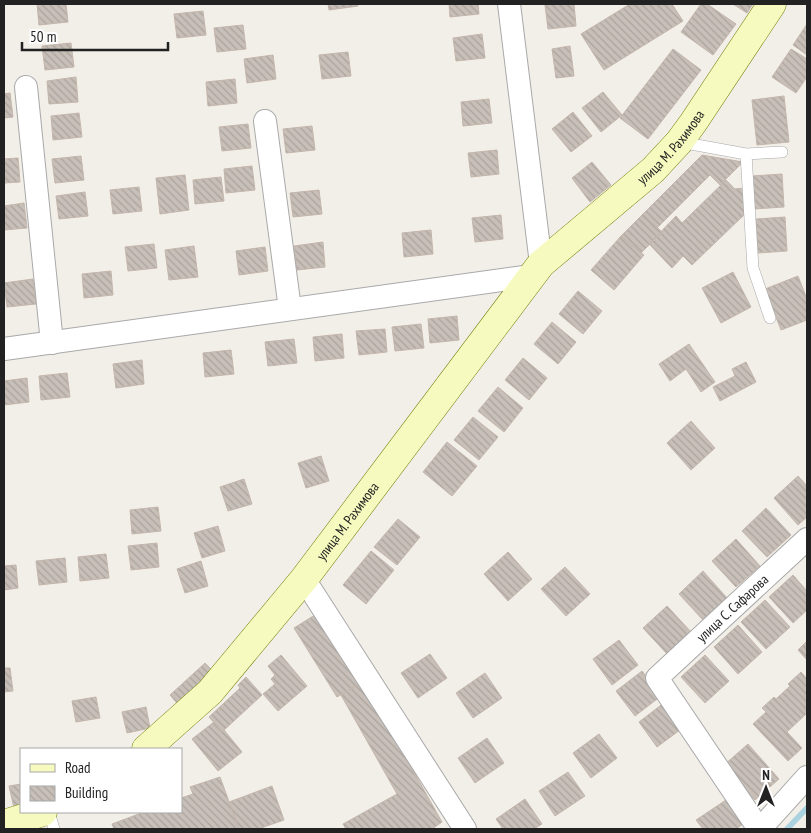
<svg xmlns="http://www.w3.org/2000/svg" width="811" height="833" font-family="'PT Sans Narrow',sans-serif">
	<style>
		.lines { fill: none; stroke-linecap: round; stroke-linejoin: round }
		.stream { stroke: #aad3df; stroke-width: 5.5 }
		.building { fill: url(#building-back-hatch); stroke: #c4b6ab }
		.lane-casing { stroke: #a9a9a9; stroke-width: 12 }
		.street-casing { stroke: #a9a9a9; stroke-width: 24 }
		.secondary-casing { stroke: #707d05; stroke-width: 29 }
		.lane { stroke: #fff; stroke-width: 11 }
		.street { stroke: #fff; stroke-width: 22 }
		.secondary { stroke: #f7fabf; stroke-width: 28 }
		.labels { text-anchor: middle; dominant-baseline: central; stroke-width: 5; stroke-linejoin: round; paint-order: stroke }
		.street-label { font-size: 14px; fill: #222; stroke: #fff }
	</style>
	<defs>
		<pattern id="building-back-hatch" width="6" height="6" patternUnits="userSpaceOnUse" patternTransform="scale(1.25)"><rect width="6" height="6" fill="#c7bfb8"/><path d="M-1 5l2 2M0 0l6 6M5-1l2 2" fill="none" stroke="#aba49e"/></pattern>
	</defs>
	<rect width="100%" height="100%" fill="#f2efe9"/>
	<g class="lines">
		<path class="stream" d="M787,829L807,808"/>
	</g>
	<path class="building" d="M37,4H66L68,22L39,25Z
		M328,4H357L358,6L329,10Z
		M449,4H478L479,14L450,17Z
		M557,4H574L576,26L548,29L545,5Z
		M630,4H672L683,21L604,70L581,34Z
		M701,4H707L736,24L713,55L681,32Z
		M733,4H753L747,13Z
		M203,11L206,35L177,38L174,14Z
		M807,24V55L793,45Z
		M243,25L246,49L217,52L214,28Z
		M482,34L485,58L456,61L453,38Z
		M71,43L74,67L45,70L42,46Z
		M570,46L574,76L556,78L552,49Z
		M673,49L701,70L648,139L620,118Z
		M791,49L807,59V77L796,93L772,77Z
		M348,52L351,76L322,79L319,55Z
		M273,55L276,79L247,83L244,59Z
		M76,77L78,102L49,104L47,81Z
		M235,79L237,103L208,106L206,82Z
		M603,92L622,115L601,132L582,108Z
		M10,93L13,117L4,118V94Z
		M784,96L789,142L757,145L752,100Z
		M489,99L492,123L463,126L461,102Z
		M573,112L592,136L571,152L552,129Z
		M79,113L82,137L53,140L51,116Z
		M248,124L251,148L222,151L219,127Z
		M312,126L315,150L286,153L283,129Z
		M497,150L499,174L471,177L468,153Z
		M702,155L743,162L720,185L710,175L657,228L643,214Z
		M81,156L84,180L55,183L52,159Z
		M18,158L20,182L4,183V159Z
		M592,162L611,185L590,202L572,178Z
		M252,166L255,190L226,193L224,169Z
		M782,174L784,207L754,209L752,176Z
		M185,175L189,210L160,214L156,178Z
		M221,177L224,201L195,204L193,180Z
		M726,180L735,189L744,188L746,213L692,265L683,256L672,268L649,244L676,216L682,223Z
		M139,187L142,211L113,214L110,190Z
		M319,190L322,214L293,217L290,193Z
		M85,192L88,216L59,219L56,196Z
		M24,203L27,228L4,230V206Z
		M643,214L662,232L641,253L621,236Z
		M501,215L503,239L475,242L472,218Z
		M785,217L787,251L758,253L756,219Z
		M431,230L433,254L404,257L402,233Z
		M621,236L644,255L614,290L591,270Z
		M323,242L325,267L297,270L294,246Z
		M154,244L157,268L128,271L125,247Z
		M194,246L198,277L169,280L165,250Z
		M265,247L268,271L239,275L236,251Z
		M111,271L113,295L84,298L82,274Z
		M733,272L751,307L721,323L702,288Z
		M798,276L807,299V320L781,330L765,289Z
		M33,279L36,304L7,307L4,283Z
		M578,291L602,311L583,334L559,314Z
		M457,316L459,340L430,343L428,319Z
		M552,322L576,342L558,364L534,344Z
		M421,324L424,348L395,351L392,327Z
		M385,329L387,352L359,355L356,331Z
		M342,334L344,358L315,361L313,337Z
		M294,339L297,363L268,366L265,342Z
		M689,344L715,382L701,392L686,369L670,381L659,364Z
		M231,350L234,374L205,377L203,353Z
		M523,358L547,378L529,400L505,380Z
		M142,360L144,384L116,388L113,364Z
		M746,362L756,382L720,401L713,387L735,376L732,369Z
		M67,373L70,397L41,400L39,376Z
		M27,378L29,402L4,405V381Z
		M498,387L523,408L504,432L478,411Z
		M473,417L498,437L479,460L454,440Z
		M691,421L715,448L691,470L667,443Z
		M447,442L477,466L452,496L423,472Z
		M321,456L329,481L306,488L298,463Z
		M798,476L807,486V517L798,525L774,498Z
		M244,479L252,504L228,511L220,487Z
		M158,507L161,531L132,534L130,510Z
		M766,508L791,535L767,557L742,531Z
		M398,519L420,537L397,565L374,547Z
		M218,526L225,551L202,558L194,533Z
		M736,539L760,566L736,587L712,561Z
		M157,543L159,567L131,570L128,546Z
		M371,551L394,570L366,604L343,585Z
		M508,552L532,579L508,601L484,574Z
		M106,554L109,578L80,581L78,557Z
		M65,558L67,582L39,585L36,561Z
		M201,561L208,586L185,593L177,569Z
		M16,565L18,588L4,590V566Z
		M565,567L590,594L566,616L541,589Z
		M703,571L727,598L703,620L679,594Z
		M793,575L807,591V610L793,623L769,597Z
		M765,600L790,627L766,649L741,622Z
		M667,606L692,633L668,655L643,628Z
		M318,613L361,683L337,697L294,628Z
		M738,625L762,652L738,674L714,647Z
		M619,640L638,665L612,685L593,659Z
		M807,641V660L798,650Z
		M430,654L447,678L418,698L401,673Z
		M281,655L307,686L278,711L263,694L275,684L271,679L275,675L268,666Z
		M705,655L729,681L705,703L681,677Z
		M205,663L218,676L182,709L170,695Z
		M4,668H10L13,691L4,692Z
		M642,671L661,696L635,716L616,691Z
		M801,672L807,679V713L787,732L802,748L788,761L753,724L766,712L762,708L774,697L776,699L790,686L788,684Z
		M485,673L502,698L473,718L456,693Z
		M246,677L262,695L222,732L209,717L240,688L238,685Z
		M363,682L442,822L432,829H346L343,824L397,794L341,695Z
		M96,697L100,718L76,722L72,701Z
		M665,702L684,727L657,747L639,722Z
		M146,707L150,728L127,733L122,712Z
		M214,722L222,732L224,730L242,752L218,771L192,739Z
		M599,734L617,758L591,778L573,753Z
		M487,738L504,763L475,783L458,758Z
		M748,744L779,779L755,800L724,765Z
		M568,772L585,796L555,816L539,791Z
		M220,777L239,829H114L112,824L144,812H181V798L193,794L190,787Z
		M21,784V806L14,808L9,786Z
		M272,786L284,820L258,829H239L229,802Z
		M525,799L542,824L534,829H503L496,819Z
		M726,800L743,824L736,829H703L696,820Z"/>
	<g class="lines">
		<defs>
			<path id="lane" d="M680,142L746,154L753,268L770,318
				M746,154L782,152
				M49,812L54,829"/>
			<g id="street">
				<path d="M509,4L541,264"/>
				<path d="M26,87L52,343"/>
				<path d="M265,121L290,309"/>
				<path d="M4,349L531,276"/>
				<path d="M304,579L465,829"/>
				<path id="s1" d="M759,829L657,678L807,539"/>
				<path d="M760,829L807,777"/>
			</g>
			<g id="secondary">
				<path id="s2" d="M146,749L210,692L304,579L541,264L653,170L679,142L693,123L772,4"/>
				<path d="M4,824L43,812"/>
			</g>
		</defs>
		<use href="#lane" class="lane-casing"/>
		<use href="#street" class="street-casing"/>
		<use href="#secondary" class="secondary-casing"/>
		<use href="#lane" class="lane"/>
		<use href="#street" class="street"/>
		<use href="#secondary" class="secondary"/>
	</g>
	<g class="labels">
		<g class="street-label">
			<text stroke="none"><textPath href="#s2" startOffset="802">улица М. Рахимова</textPath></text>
			<text stroke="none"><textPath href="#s2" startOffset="305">улица М. Рахимова</textPath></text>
			<text stroke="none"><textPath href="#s1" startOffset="285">улица С. Сафарова</textPath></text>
		</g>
	</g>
	<rect width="811" height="833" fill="none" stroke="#222222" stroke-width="10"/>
	<rect x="20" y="748" width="162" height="65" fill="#ffffff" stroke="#a7a7a7"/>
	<rect x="30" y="764" width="25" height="8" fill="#f7fabf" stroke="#a7a7a7"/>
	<text x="65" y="773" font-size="15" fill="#222222">Road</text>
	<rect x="30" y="786" width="25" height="15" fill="url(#building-back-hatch)" stroke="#a7a7a7"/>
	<text x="65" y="798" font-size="15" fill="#222222">Building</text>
	<g transform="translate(766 788)" stroke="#ffffff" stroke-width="4" paint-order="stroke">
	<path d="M0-4L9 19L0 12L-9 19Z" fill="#222222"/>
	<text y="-8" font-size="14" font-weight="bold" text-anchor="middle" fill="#222222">N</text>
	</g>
	<path d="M22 42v8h146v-8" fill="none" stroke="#222222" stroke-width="2.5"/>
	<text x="30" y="42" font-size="15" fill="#222222" stroke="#ffffff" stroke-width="4" paint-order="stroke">50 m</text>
</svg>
